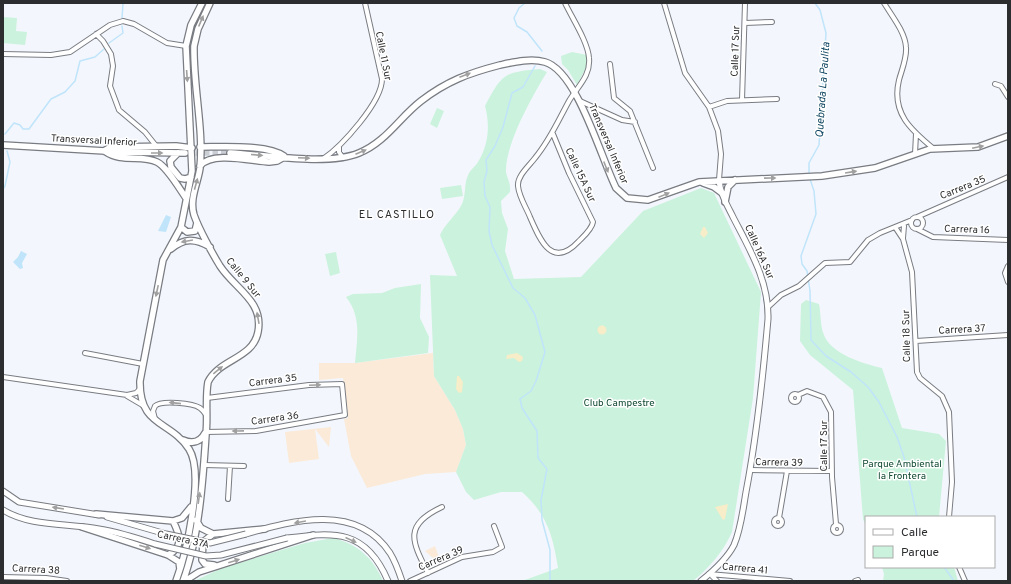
<svg xmlns="http://www.w3.org/2000/svg" width="1011" height="584" font-family="Overpass,sans-serif">
	<style>
		.education { fill: #fbead8 }
		.green { fill: #cbf2dc }
		.sand { fill: #f7edc8 }
		.water { fill: #c0e4fa }
		.lines { fill: none; stroke-linecap: round; stroke-linejoin: round }
		.stream { stroke: #c0e4fa; stroke-width: 1.5 }
		.secondary-tunnel { stroke: #cbcfd4; stroke-width: 5.5; stroke-dasharray: 5.5 3; stroke-linecap: butt }
		.minor-casing { stroke: #797c82; stroke-width: 6 }
		.tertiary-casing { stroke: #797c82; stroke-width: 7 }
		.secondary-casing { stroke: #797c82; stroke-width: 8 }
		.minor { stroke: #fff; stroke-width: 4 }
		.tertiary { stroke: #fff; stroke-width: 5 }
		.secondary { stroke: #fff; stroke-width: 5.5 }
		.tertiary-bridge-casing { stroke: #797c82; stroke-width: 7; stroke-linecap: butt }
		.tertiary-bridge { stroke: #fff; stroke-width: 5 }
		.oneway { fill: #a0a0a1 }
		.labels { text-anchor: middle; dominant-baseline: central; stroke-width: 3; stroke-linejoin: round; paint-order: stroke }
		.street-label { font-size: 10px; fill: #2c2d2f; stroke: #fff }
		.park-label { font-size: 10px; fill: #0f4930; stroke: #fff }
		.water-label { font-size: 11px; font-style: italic; fill: #104662; stroke: #fff }
		.neighbourhood-label { font-size: 11px; letter-spacing: 1px; fill: #2c2d2f; stroke: #fff }
	</style>
	<rect width="100%" height="100%" fill="#f3f7fd"/>
	<path class="education" d="M433,353L434,376L455,410L463,429L466,445L456,472L425,474L367,488L351,456L344,419L348,418L343,378L319,380V363H355Z
		M331,427L329,447L315,429L319,459L289,463L285,432Z
		M435,546L442,566L425,551Z"/>
	<path class="green" d="M3,17L17,18L16,31L27,32L25,45L3,43Z
		M572,52L587,55V66L577,85L568,70L562,64L561,56Z
		M540,69L547,72C533,95 505,144 506,172C507,178 511,183 510,192L501,201L502,213L508,229L505,251L514,279L581,277L643,211L701,188L714,193L761,292L753,398L732,532C723,552 710,567 693,581H522L558,568C553,536 547,514 522,492H501L474,500L466,492L456,472L466,445L463,429L455,410L434,376L430,275L457,276L440,235C445,224 455,216 461,206C467,195 463,184 469,173C471,169 476,166 478,162C489,144 490,124 485,106C502,74 504,72 540,69Z
		M437,108L444,111L437,128L430,124Z
		M461,185L463,196L442,199L440,188Z
		M336,252L340,273L330,276L325,254Z
		M421,284L420,318L429,337L428,353L355,363C357,339 362,317 346,297L353,294L382,293L395,288Z
		M806,300L819,304C821,313 820,326 824,335C831,354 864,364 882,368L902,428L939,434L946,441L939,517H866V526L863,519L853,390L810,355L800,341L801,304Z
		M333,538C358,544 373,558 383,581H194L222,568L305,543Z
		M882,567H954L958,581H883L884,574Z"/>
	<path class="sand" d="M703,227H705L708,233L704,238L700,234Z
		M597.5 330a4.5 4.5 0 1 1 9 0a4.5 4.5 0 1 1-9 0Z
		M517,353L523,357L522,361L519,362L514,358L506,359L507,355Z
		M457,376H459L463,382L462,392L459,393L456,389Z
		M728,504L725,519L723,520L715,507Z"/>
	<path class="water" d="M166,215L171,217L166,232L158,231Z
		M21,251L27,254L22,263L23,268L20,269L13,262L18,257Z"/>
	<g class="lines">
		<path class="stream" d="M525,3L519,8L514,18L517,26L527,32L542,51
			M122,18L123,3
			M109,43L123,33L122,26
			M535,66L523,87L512,93L503,127L495,146L486,160L487,171L484,182L485,196L490,207L489,231L492,245L513,288L525,298L535,315L545,352L536,381L531,391L520,399L522,408L537,431L538,458L547,469L541,500L542,520L550,550V581
			M5,134L14,123L20,125L23,129H29L51,99L65,92L75,81L80,61L95,57L104,49
			M809,175V163L819,145L826,33L820,10L815,3
			M810,179L814,191L816,214L801,256L802,264L807,271L810,291L811,340L826,356L851,372L868,387L879,402L897,437L904,457L917,517
			M3,189L5,186L10,162L7,151
			M3,241V245
			M944,567L954,581"/>
		<path class="secondary-tunnel" d="M187,153H230"/>
		<defs>
			<path id="minor" d="M664,3L685,73L709,107L718,131L721,154L719,180
				M884,3C892,16 905,32 906,47C907,58 902,69 899,80C891,113 911,130 934,149
				M745,23L772,22
				M96,34L103,41L111,54L113,66L110,86L119,110L145,132L157,147
				M3,54L51,55L70,52L110,25L123,21L134,24L167,43L186,46
				M610,64L614,98L630,111L653,168
				M995,84L1001,86L1008,97
				M742,100L745,3
				M580,101L622,120L635,122
				M709,107L727,101L777,99
				M553,134L569,173L593,222C592,229 584,236 579,241C552,270 540,240 530,217C526,207 519,197 518,186C517,176 529,166 535,158C550,140 558,121 569,101C577,87 591,76 589,58C588,42 572,18 565,3
				M339,146V152L343,158
				M915,154L916,134
				M323,159C342,146 382,102 382,79L365,3
				M917,217L1008,177
				M911 223a6 6 0 1 1 12 0a6 6 0 1 1-12 0Z
				M895,227L903,239L912,272L917,372L920,378L942,396L949,412L952,482L949,517
				M917,229L933,237L1008,240
				M903,238L904,226
				M1008,266L1005,273L1008,282
				M768,307L781,295L799,286L825,263L850,262L868,240L880,233L912,220
				M916,341L1008,335
				M85,353L143,364
				M3,377L127,395L136,393L140,389
				M791 398a4 4 0 1 1 8 0a4 4 0 1 1-8 0Z
				M798,395L807,391L823,397L831,412L832,477L836,524
				M127,396L144,406
				M155,419L153,411L155,406C161,400 193,403 200,408C203,410 204,412 206,415
				M206,432L256,431L345,415L342,384L309,385L207,398
				M204,465L244,466
				M750,470L832,471
				M228,499L230,466
				M774 522a4 4 0 1 1 8 0a4 4 0 1 1-8 0Z
				M779,518L787,471
				M833 529a4 4 0 1 1 8 0a4 4 0 1 1-8 0Z
				M959,567L965,581
				M428,573C411,540 404,525 442,507
				M709,574L790,581
				M710,574L717,581
				M3,577L46,578L67,581
				M410,581L462,557L493,552L502,547L494,526
				M855,581L858,580"/>
			<path id="tertiary" d="M3,491L19,502L99,515
				M3,510C31,527 67,523 99,529C117,532 137,538 155,544
				M107,517L166,534
				M246,534C294,520 357,503 390,553C395,561 399,572 402,581
				M287,538C335,532 366,529 388,581
				M701,581C712,572 727,559 734,545C741,529 743,509 746,492C757,435 763,377 768,319C769,281 750,250 733,217C727,205 720,193 719,180"/>
			<path id="secondary" d="M3,145L122,152L185,153
				M200,147C221,147 267,144 284,156
				M104,151L111,147L176,146L192,148
				M106,152C122,163 142,154 157,162C167,167 179,188 186,198
				M178,153L170,161L171,167L180,178L185,179L191,177
				M230,153C264,155 328,166 359,153C386,142 399,118 421,101C447,81 469,73 500,65C514,62 531,58 545,62C577,71 601,158 616,188L627,198L648,200L699,182L822,176L875,168L930,149L978,147L1008,136
				M200,166C212,151 251,161 269,162L277,161L284,157
				M703,183L714,187L722,193
				M725,202L728,187L735,180
				M181,227L187,232L195,231L197,223
				M171,249C184,238 195,238 210,247
				M183,440C192,444 200,443 205,433
				M96,514L173,521L182,518L191,507
				M196,520L201,528L213,534L265,529
				M82,527L168,555L179,562L180,569
				M213,534L203,542L202,560L205,564L214,565
				M168,555C184,547 180,535 173,521
				M176,581C186,554 205,474 189,449C170,420 139,427 140,381L163,260L181,227L192,171L186,46L191,25L202,3
				M183,581C199,538 203,480 206,434C208,416 205,399 208,382C219,359 253,359 258,332C264,301 235,289 220,266C212,253 199,229 194,215C189,199 198,183 200,168C204,130 193,85 194,46L198,29L210,3
				M185,581L199,572L313,535"/>
		</defs>
		<use href="#minor" class="minor-casing"/>
		<use href="#tertiary" class="tertiary-casing"/>
		<use href="#secondary" class="secondary-casing"/>
		<use href="#minor" class="minor"/>
		<use href="#tertiary" class="tertiary"/>
		<use href="#secondary" class="secondary"/>
		<defs>
			<path id="tertiary-bridge" d="M166,534L210,543L246,534
				M155,544L206,556L221,555L287,538"/>
		</defs>
		<use href="#tertiary-bridge" class="tertiary-bridge-casing"/>
		<use href="#tertiary-bridge" class="tertiary-bridge"/>
	</g>
	<defs><path id="oneway-solid" d="M-6-.8H1V-3.2L6.5 0L1 3.2V.8H-6Z"/></defs>
	<g class="oneway">
		<use href="#oneway-solid" transform="translate(201 21) rotate(-67)"/>
		<use href="#oneway-solid" transform="translate(465 75) rotate(-21)"/>
		<use href="#oneway-solid" transform="translate(187 76) rotate(86)"/>
		<use href="#oneway-solid" transform="translate(978 147) rotate(-12)"/>
		<use href="#oneway-solid" transform="translate(361 152) rotate(-23)"/>
		<use href="#oneway-solid" transform="translate(157 153)"/>
		<use href="#oneway-solid" transform="translate(257 155) rotate(5)"/>
		<use href="#oneway-solid" transform="translate(304 158) rotate(3)"/>
		<use href="#oneway-solid" transform="translate(606 167) rotate(68)"/>
		<use href="#oneway-solid" transform="translate(851 172) rotate(-9)"/>
		<use href="#oneway-solid" transform="translate(770 178) rotate(-1)"/>
		<use href="#oneway-solid" transform="translate(196 184) rotate(-75)"/>
		<use href="#oneway-solid" transform="translate(664 195) rotate(-22)"/>
		<use href="#oneway-solid" transform="translate(187 241) rotate(170)"/>
		<use href="#oneway-solid" transform="translate(157 291) rotate(102)"/>
		<use href="#oneway-solid" transform="translate(258 318) rotate(-100)"/>
		<use href="#oneway-solid" transform="translate(218 370) rotate(-39)"/>
		<use href="#oneway-solid" transform="translate(315 385) rotate(-3)"/>
		<use href="#oneway-solid" transform="translate(175 403) rotate(-174)"/>
		<use href="#oneway-solid" transform="translate(238 431) rotate(179)"/>
		<use href="#oneway-solid" transform="translate(199 498) rotate(-82)"/>
		<use href="#oneway-solid" transform="translate(58 508) rotate(-171)"/>
		<use href="#oneway-solid" transform="translate(300 522) rotate(170)"/>
		<use href="#oneway-solid" transform="translate(351 540) rotate(24)"/>
		<use href="#oneway-solid" transform="translate(145 547) rotate(18)"/>
		<use href="#oneway-solid" transform="translate(234 561) rotate(-17)"/>
	</g>
	<g class="labels">
		<g class="street-label">
			<text transform="translate(736 51) rotate(-88)">Calle 17 Sur</text>
			<text transform="translate(383 56) rotate(79)">Calle 11 Sur</text>
			<text transform="translate(94 141) rotate(3)">Transversal Inferior</text>
			<text transform="translate(608 144) rotate(67)">Transversal Inferior</text>
			<text transform="translate(580 175) rotate(65)">Calle 15A Sur</text>
			<text transform="translate(963 188) rotate(-22)">Carrera 35</text>
			<text transform="translate(967 230) rotate(2)">Carrera 16</text>
			<text transform="translate(759 252) rotate(66)">Calle 16A Sur</text>
			<text transform="translate(243 278) rotate(51)">Calle 9 Sur</text>
			<text transform="translate(962 330) rotate(-3)">Carrera 37</text>
			<text transform="translate(907 336) rotate(-91)">Calle 18 Sur</text>
			<text transform="translate(273 381) rotate(-7)">Carrera 35</text>
			<text transform="translate(275 419) rotate(-8)">Carrera 36</text>
			<text transform="translate(824 446) rotate(-90)">Calle 17 Sur</text>
			<text transform="translate(779 463) rotate(1)">Carrera 39</text>
			<text transform="translate(183 540) rotate(12)">Carrera 37A</text>
			<text transform="translate(441 559) rotate(-23)">Carrera 39</text>
			<text transform="translate(745 569) rotate(5)">Carrera 41</text>
			<text transform="translate(36 570) rotate(3)">Carrera 38</text>
		</g>
		<g class="park-label">
			<text x="619" y="403">Club Campestre</text>
			<text x="902" y="464">Parque Ambiental<tspan x="902" dy="12">la Frontera</tspan></text>
		</g>
		<g class="water-label">
			<text transform="translate(823 90) rotate(-86)">Quebrada La Paulita</text>
		</g>
		<g class="neighbourhood-label">
			<text x="397" y="215">EL CASTILLO</text>
		</g>
	</g>
	<rect width="1011" height="584" fill="none" stroke="#2c2d2f" stroke-width="8"/>
	<rect x="865" y="516" width="130" height="52" fill="#ffffff" stroke="#ababac"/>
	<rect x="873" y="529" width="20" height="6" fill="#ffffff" stroke="#ababac"/>
	<text x="901" y="536" font-size="12" fill="#2c2d2f">Calle</text>
	<rect x="873" y="546" width="20" height="12" fill="#cbf2dc" stroke="#ababac"/>
	<text x="901" y="556" font-size="12" fill="#2c2d2f">Parque</text>
</svg>
